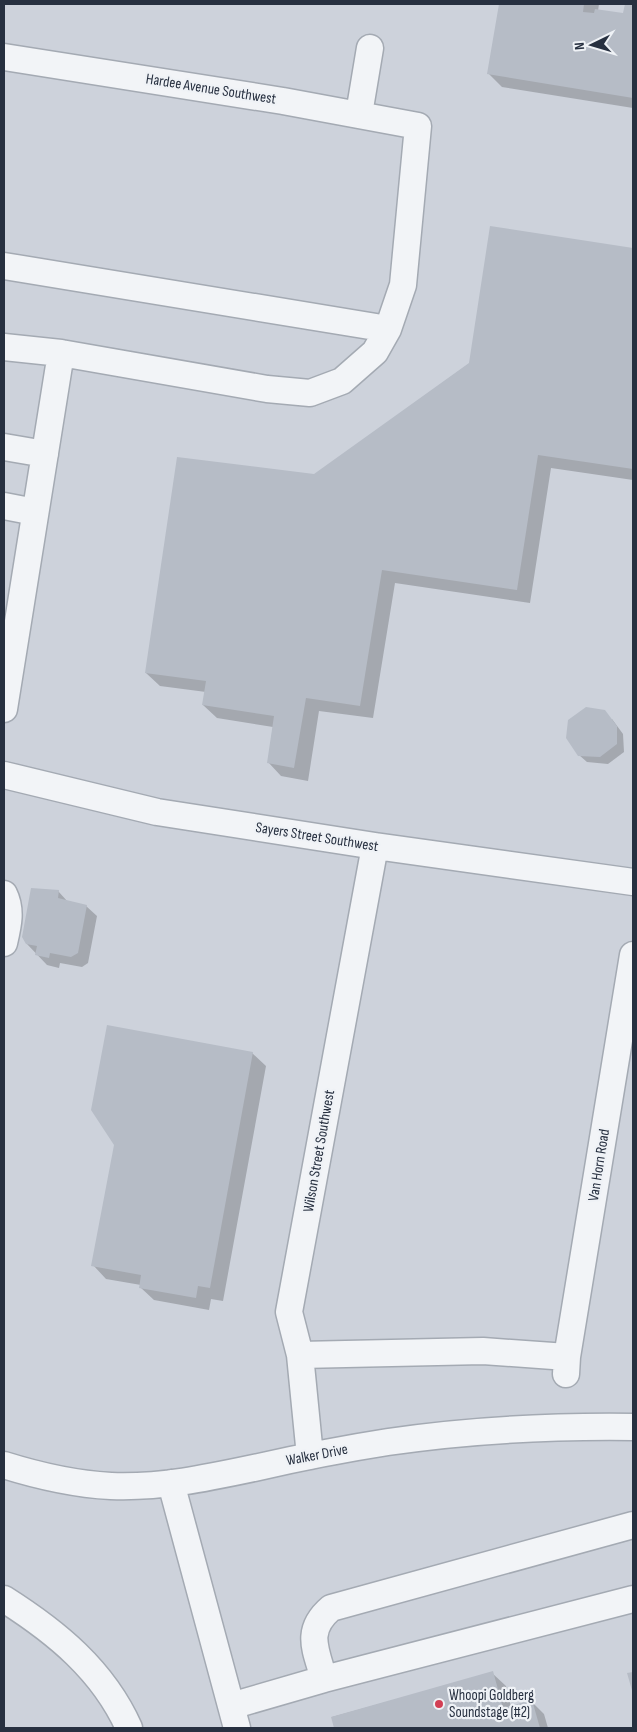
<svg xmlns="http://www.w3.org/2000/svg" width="637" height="1732" font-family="'Sofia Sans Condensed',sans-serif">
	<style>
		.built { fill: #cdd2db }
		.shadow { fill: #0003 }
		.building { fill: #b6bcc6 }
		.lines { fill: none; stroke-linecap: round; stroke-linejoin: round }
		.minor-casing { stroke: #a4aab3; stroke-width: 29 }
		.minor { stroke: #f2f4f7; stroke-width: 26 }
		.poi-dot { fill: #d23f54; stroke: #eff2f6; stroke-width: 2 }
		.labels { text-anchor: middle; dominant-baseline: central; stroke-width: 4.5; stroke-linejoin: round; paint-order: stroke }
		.street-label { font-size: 15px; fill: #273040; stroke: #eff2f6 }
		.poi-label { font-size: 15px; fill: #273040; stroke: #eff2f6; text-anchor: start }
	</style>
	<rect width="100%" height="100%" fill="#dfe3e9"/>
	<path class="built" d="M4,4H633V1728H4Z"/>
	<path class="shadow" d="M500,4H599L598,11L624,15L626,4H633V108L502,87L489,74Z
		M491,228L633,249V480L551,468L530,603L395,583L373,718L319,711L308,781L281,776L268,762L273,727L217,718L203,705L206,692L160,686L146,673L315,475L470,363Z
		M612,719L623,734L624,752L608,764L587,762L579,755Z
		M58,891L68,902L86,906L97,916L88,963L82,967L60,963L59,968L47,965L27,944Z
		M252,1053L266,1066L223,1301L211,1299L209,1310L154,1300L140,1287L141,1285L106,1279L93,1265Z
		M492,1673L506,1686L511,1707L531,1701L544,1714L548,1728H335L332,1717Z"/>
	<path class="building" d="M499,4H584L583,12L594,13L595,9L623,13L625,4H633V98L487,74Z
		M490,226L633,248V469L538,455L517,590L382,570L360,706L306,698L294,768L267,763L274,716L202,705L206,681L145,673L177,457L314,474L469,363Z
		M586,707L605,710L617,726V744L600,757L578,756L566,738L568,720Z
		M31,888L59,890L58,898L87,905L78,953L71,957L50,953L49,958L35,955L37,946L26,944L22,937Z
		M107,1025L253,1052L210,1288L198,1286L196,1298L139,1288L141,1275L91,1266L114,1145L91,1110Z
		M493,1671L503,1708L532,1700L540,1728H334L331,1717Z
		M633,1672V1694L627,1673Z"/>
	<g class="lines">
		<defs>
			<path id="minor" d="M4,57L283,101L418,126L403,285L388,329L375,352L342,381L310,393L267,389L61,353L4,709
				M359,114L370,48
				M4,266L388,329
				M4,347L61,353
				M4,447L45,454
				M4,506L35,512
				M4,775L157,812L375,846L633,882
				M4,894C12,910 8,926 4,943
				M300,1355L483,1351L567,1357
				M566,1374L567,1357L633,955
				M310,1456L300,1355L289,1312L375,846
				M4,1465C39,1476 75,1484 111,1486C160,1488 207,1478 254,1468C298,1458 343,1449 388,1442C469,1430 551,1426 633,1427
				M171,1483L237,1728
				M4,1599C56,1632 103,1670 129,1728
				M324,1679C316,1650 304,1631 331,1608L633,1525
				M231,1706L324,1679L633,1599"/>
		</defs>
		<use href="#minor" class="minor-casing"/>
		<use href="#minor" class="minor"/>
	</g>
	<circle class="poi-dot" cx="439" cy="1704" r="5"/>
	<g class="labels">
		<g class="street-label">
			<text transform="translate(211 89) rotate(9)">Hardee Avenue Southwest</text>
			<text transform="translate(317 837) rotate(9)">Sayers Street Southwest</text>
			<text transform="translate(319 1151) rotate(-80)">Wilson Street Southwest</text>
			<text transform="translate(599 1165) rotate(-81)">Van Horn Road</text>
			<text transform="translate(317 1455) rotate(-11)">Walker Drive</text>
		</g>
		<g class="poi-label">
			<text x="449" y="1695">Whoopi Goldberg<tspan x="449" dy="17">Soundstage (#2)</tspan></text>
		</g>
	</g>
	<rect width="637" height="1732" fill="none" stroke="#273040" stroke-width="10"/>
	<g transform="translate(592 45) rotate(265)" stroke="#eff2f6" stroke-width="4" paint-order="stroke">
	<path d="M0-4L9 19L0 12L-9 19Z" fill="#273040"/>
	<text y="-8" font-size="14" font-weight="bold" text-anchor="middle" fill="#273040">N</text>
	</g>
</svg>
